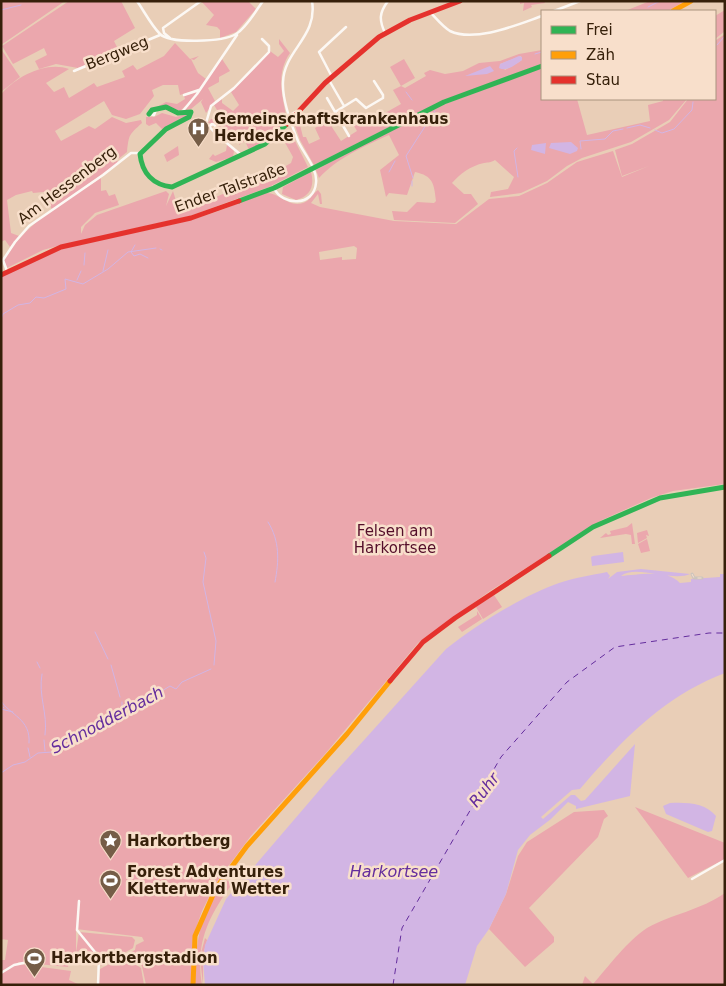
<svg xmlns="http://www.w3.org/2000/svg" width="726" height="986" font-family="'DejaVu Sans',sans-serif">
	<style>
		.green { fill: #eba7ad; fill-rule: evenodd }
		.water { fill: #d2b5e4 }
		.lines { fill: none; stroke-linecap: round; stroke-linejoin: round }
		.stream { stroke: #d2b5e4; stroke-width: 1 }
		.ferry { stroke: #642d9d; stroke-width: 1; stroke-dasharray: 6 5; stroke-linecap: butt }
		.street { stroke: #fcf8f4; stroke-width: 2.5 }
		.fast { stroke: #30b455; stroke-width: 5 }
		.slow { stroke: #ff9f0a; stroke-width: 5 }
		.jam { stroke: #e5322d; stroke-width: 5 }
		.rail-casing { stroke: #ccc4bd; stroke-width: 3 }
		.rail { stroke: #f8dfcb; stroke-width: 1; stroke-dasharray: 4; stroke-linecap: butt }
		.labels { text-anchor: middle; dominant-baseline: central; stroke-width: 5; stroke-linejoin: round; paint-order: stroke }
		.street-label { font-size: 15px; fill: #36200a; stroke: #f8dfcb }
		.poi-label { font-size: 15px; font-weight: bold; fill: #36200a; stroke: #f8dfcb; text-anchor: start }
		.park-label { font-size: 15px; fill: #540e2a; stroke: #f8dfcb }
		.water-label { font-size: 16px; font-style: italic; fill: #642d9d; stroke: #f8dfcb }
	</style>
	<rect width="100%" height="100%" fill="#e9ceb7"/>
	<path class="green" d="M1,1H65L1,45Z
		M69,1H121L135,28L114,41L119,51L78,68L56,64L39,69L35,61L47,55L44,48L13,64L2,46Z
		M201,1H248L256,9L236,32L220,38V30L217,27L206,25L214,15Z
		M520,1H544L545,3L531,5L532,7L523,11L524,3L520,4Z
		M650,1H685L668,11H625Z
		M725,10V31L715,39V16Z
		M725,34V484L673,491L651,498L602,520L490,591L418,643L325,754L250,837L216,883L202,911L193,937L191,985H146L142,966L121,957L135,950L136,945L144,941L142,937L76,929V953L79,932L132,937L135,940L133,948L101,966L98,953L79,950L78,955L70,953L68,967L18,962L19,964L71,971L69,980L80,985H1V960H5L8,940L1,939V277C56,240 128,237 190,220C216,213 241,202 266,193C279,192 288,208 303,203C310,201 312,194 318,190L321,194L322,204H320L318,194L311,203L320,207L394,221L456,224L489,199L519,196L547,183L577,162L613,151L622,177L649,166L622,176L615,150L632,144L670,122L688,99H715V41ZM354,246L357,248L356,259L342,260V257L320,260L319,252Z
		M279,39L290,53C275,75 283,97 287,121L274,134L249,150L245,141L239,145L240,141L222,126L220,128L214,123H208L211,119L220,120L225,117L220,115L214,105L222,99V103L233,111L239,105L231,92L270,51L278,57L284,51L279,44Z
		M175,43L190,59L199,56L194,60L191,59L198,73L206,79L199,89L180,95L178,85H163L152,90L154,96L140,114L126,119L112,115L104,101L55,131L61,141L89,126L95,129L112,117L126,123L141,120L142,123C129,135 129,134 127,152L117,160L118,163L52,209L44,197L53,191L33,193L32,191L16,195L7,200L11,233L19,236L10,247L5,240L1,242V95L3,92C19,75 47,61 69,69L46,83L54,92L64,87L69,98L94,83L97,87L125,77L122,71L133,65L137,70L164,56Z
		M1,49L20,77L1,92Z
		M542,50V64L444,100L314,165L300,140L293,120L298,117L303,137H306L309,144L320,139L315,128L328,121L341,141L357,131L354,126L378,117L401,104L393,90L401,86L390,67L404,59L415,78L401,86L405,88L426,76L424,73L430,70L445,74L463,71L479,63L500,61L519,54ZM521,56L522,60L505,70L500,64Z
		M222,59L230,71L219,77V82L208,88L215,101L206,113L201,102L203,99L191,109L183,111L197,95L180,111L169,107H157L166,102L177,104L185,99L184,96L197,92Z
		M542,68V99H577L587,135L650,121L648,105L663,101V99H687L669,120L631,142L582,158L567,166L547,181L521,193L490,197L491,192L508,189L514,177L495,160C490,163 489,162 484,163C470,166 460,174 452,183L464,194H471L478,204L455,223L394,220L392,211L407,212L417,202L434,203L436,201C434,183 433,176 415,172L407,195L389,193L386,197L380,170L399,155L389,135C364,146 336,159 319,178L316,170L382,134L445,104Z
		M162,113L176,117L189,113L188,116L169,125L163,130L156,123L149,126L146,124V117H154Z
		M283,139L295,141L308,167L269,187L190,216L61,245L43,250L7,268L4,260C26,222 65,201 101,178V191L106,190L109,196L115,194L119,205L95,213L81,227V234L85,225L97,215L166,191L169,194L166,206L173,191L177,204L180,205L214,193L216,197L264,176L265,178L291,163L293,157Z
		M227,145L234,151L233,157L216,162L209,159L213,154L215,156L226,151Z
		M178,146L179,155L167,162L164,155Z
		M311,172C315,186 310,197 296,200L282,194L283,187Z
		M632,523L635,544H632L631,535L626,534L600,538L606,533L608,535L611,534L610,531L627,527Z
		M647,530L649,536L646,535L647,538L638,543L637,533Z
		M647,539L650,551L641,553L638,544Z
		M494,595L502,607L483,619L476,607Z
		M477,611L482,619L462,632L458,627L477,615Z
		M635,807L725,843V859L688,878Z
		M604,810L608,816L604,819L598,837L529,908L554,937V942L525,967L489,929L506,894L518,856L527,842L574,812Z
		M224,878L232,884C208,917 195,944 202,985H194C197,937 198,919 224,878Z
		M725,893V985H582L585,976L593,984C608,967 628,940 647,928C672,914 701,910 725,893Z
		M205,938L207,940L203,955V985L200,957Z
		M119,959L129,960L141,968L144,985H99L100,969Z"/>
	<path class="water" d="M519,56L522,57V60C515,65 507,72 499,68L500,64Z
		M490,66L494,71L487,74L465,76Z
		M571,142L578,148L577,151L570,154L549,148L551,143Z
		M546,143L545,154L531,150L532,145Z
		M623,552L624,562L592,566L591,557L593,556Z
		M641,569L690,574C672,582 635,564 621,576C638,575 667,569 680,583L691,582V579L720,577V574H725V673C664,696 621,741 580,789L572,790L541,817L543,819L571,795H575L581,801L585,800L635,744L630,796L576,809V806L568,802L551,819L530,835L518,850L506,894L489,929L477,946L465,985H205L203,960L205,945L226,899L329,779L446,649C476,625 522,596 559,583C574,578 592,575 607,572L610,576L608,579L617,572Z
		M670,803C686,802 706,803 716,816L712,831L708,832L666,814L663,806Z"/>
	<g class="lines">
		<path class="stream" d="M648,7L660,1
			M1,10L21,5
			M717,45L724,37
			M535,54L542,52
			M406,92L412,100
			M627,128L640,125L650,128
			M655,130L662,133L674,129L692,110L693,102
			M517,148L514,151L518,177
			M581,149L580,141L605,139L613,131L623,129
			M389,172L395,161
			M413,178L406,156L435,111
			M412,186V181
			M135,245L131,252L134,256L140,254L148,258
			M160,249L162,250
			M84,265L85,253
			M103,271L108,250
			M77,280L81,271
			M1,319L3,314L18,305L30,303L36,297L44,298L66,289L65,279L83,284L108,269L128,252L156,248
			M268,522C280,541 279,561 275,582
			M204,552L206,558L203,582L216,641L214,665
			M95,632L108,659
			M37,662L40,668
			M111,665L120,697
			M42,674C38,696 48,713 45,735
			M1,701C10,715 31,719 29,743
			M122,702V709
			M3,708L4,707
			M1,709L13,712
			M44,740L45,751
			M28,748L30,757
			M1,773L13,765L25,762L38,753L52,752L65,741L71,742L76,736L89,730L93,725L102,724L131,703L149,699L170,686L176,689L182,682L211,669"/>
		<path class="ferry" d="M393,985L402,928L501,757L567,682L615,647L709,633H725"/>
		<path class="street" d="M137,1C144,11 151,25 160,34C170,44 223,42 236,34C247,27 255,12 263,1
			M554,11L580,1
			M430,12C436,18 442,26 450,31C475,43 519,24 542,16
			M385,33C379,20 379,13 388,1
			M170,38L164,33L163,28L201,1
			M74,71L160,35
			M332,77L319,52L346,27
			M329,80L344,106
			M184,95L199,90
			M327,98L349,136
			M182,112L197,94L237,35
			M335,112L356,99L366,108L383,98V95L374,81
			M149,114L154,115L156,110
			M290,115L299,110
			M206,123L211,106L234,88L269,52V46L262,39
			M206,123L216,134
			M209,127L212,124L215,125L216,134L240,154
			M274,188C282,206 314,207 316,183C318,169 304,154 298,141C291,124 282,100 283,82C284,50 318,37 312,1
			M7,271L3,260L15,242L29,226L103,175L131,153H140
			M692,879L725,860
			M79,901L77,930L99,957L98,985
			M1,973L14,965L28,962"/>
		<path class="fast" d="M149,114L152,110L166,107L178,113L191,112L189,117L166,129L140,154C142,173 153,185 172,187L265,144L287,124
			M239,201L274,188L444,102L542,66
			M549,556L593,527L660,498L725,487"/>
		<path class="slow" d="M673,11L691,1
			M193,985L195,936L216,888L247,846L347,734L390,681"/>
		<path class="jam" d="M287,124L325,83L379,37L410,20L460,1
			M1,275L61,247L191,218L239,201
			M390,681L423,642L455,618L549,556"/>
		<defs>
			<path id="rail" d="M692,574L694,578H702"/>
		</defs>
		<use href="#rail" class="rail-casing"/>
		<use href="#rail" class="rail"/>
	</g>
	<defs>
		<symbol id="hospital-pin" viewBox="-11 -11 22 30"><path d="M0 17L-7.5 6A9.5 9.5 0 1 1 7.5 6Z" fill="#755d47" stroke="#f8dfcb"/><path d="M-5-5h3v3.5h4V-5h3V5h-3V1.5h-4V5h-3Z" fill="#fff"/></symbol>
		<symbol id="sight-pin" viewBox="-11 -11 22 30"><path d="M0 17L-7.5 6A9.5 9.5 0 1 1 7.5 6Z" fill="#755d47" stroke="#f8dfcb"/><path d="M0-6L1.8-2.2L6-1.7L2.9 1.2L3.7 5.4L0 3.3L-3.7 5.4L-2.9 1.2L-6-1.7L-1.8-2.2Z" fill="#fff"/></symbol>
		<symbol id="stadium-pin" viewBox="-11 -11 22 30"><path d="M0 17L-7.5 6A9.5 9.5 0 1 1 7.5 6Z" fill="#755d47" stroke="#f8dfcb"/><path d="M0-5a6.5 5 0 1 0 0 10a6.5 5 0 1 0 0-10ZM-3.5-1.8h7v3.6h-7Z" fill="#fff"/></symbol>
	</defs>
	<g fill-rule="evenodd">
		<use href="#hospital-pin" x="186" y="116" width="25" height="34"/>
		<use href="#sight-pin" x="98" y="828" width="25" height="34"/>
		<use href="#stadium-pin" x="98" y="868" width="25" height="34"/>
		<use href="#stadium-pin" x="22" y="946" width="25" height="34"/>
	</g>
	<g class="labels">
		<g class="street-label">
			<text transform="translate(117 53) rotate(-22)">Bergweg</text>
			<text transform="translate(67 185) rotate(-37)">Am Hessenberg</text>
			<text transform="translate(230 188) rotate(-20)">Ender Talstraße</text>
		</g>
		<g class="poi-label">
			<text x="214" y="119">Gemeinschaftskrankenhaus<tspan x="214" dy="17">Herdecke</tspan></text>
			<text x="127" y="841">Harkortberg</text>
			<text x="127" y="872">Forest Adventures<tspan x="127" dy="17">Kletterwald Wetter</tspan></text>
			<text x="51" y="958">Harkortbergstadion</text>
		</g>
		<g class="park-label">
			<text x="395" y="531">Felsen am<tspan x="395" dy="17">Harkortsee</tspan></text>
		</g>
		<g class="water-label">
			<text transform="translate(107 720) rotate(-28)">Schnodderbach</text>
			<text transform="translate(484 790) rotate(-52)">Ruhr</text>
			<text x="394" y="871">Harkortsee</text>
		</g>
	</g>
	<rect width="726" height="986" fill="none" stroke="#36200a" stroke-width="5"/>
	<rect x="541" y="10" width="175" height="90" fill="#f8dfcb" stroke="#aa937e"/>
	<rect x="551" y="26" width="25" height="8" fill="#30b455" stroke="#aa937e"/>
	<text x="586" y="35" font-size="15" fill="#36200a">Frei</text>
	<rect x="551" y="51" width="25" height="8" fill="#ff9f0a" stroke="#aa937e"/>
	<text x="586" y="60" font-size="15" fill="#36200a">Zäh</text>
	<rect x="551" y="76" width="25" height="8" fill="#e5322d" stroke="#aa937e"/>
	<text x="586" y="85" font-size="15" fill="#36200a">Stau</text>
</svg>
